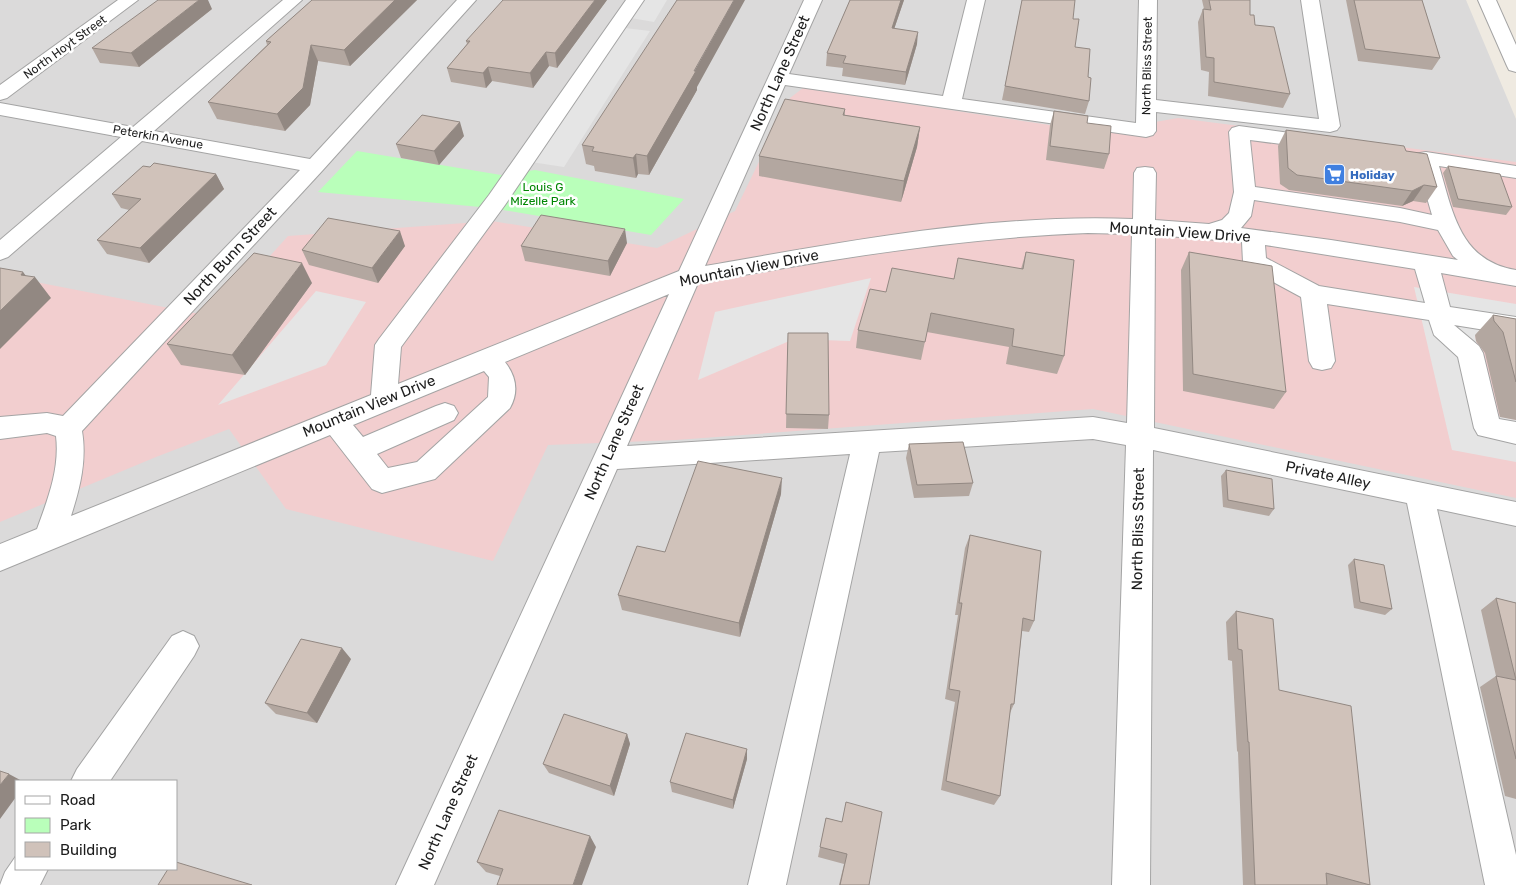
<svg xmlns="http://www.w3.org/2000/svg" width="1516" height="885" font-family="Rubik,sans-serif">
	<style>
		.residential { fill: #dbdada; fill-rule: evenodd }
		.commercial { fill: #f2cecf }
		.park { fill: #b9ffba }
		.parking { fill: #e5e5e5 }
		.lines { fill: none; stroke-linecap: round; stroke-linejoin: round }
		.minor-casing { stroke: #a4a4a4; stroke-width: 2 }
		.minor { fill: #fff; fill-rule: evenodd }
		.wall { fill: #b3a7a0 }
		.shaded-wall { fill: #928882 }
		.building { fill: #d0c2ba; stroke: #928882 }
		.labels { text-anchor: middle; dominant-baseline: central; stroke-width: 5; stroke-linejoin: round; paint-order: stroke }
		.far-street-label { font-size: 12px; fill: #1d1d1d; stroke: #fff }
		.far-shop-label { font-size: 12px; font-weight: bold; fill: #366cbe; stroke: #fff; text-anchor: start }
		.far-park-label { font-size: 12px; fill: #008603; stroke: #fff }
		.street-label { font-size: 15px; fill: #1d1d1d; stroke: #fff }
	</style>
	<rect width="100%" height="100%" fill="#efeae1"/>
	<path class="residential" d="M0,0H1466L1516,119V885H0ZM16,781H176V869H16Z"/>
	<path class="commercial" d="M803,88L1097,132L1178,118L1516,162V498L1093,409L676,440L548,445L493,561L286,509L229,429L156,457L0,522V275L215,317L288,236L492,221L657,248L735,211L790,98Z"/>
	<path class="park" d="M357,151L501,175L535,170L684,199L651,235L491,208L318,192Z"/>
	<path class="parking" d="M643,0H667L654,22L631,18Z
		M625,28L650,31L564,167L531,162Z
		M871,278L850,341L794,339L698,380L715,312Z
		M1414,287L1516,304V342L1475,336L1493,415L1516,420V462L1452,450Z
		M316,291L366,302L326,365L218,405Z"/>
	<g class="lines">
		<defs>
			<path id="minor" d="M118,0H138L7,98L0,100V85Z
				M283,0H302L154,131L310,159L457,0H476L322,171L82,431C87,460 80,488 71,516L371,395L375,345L379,339L489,195L626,0H644L505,205L401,347L398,384L679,271L804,0H822L789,74L943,96L967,0H985L962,99L1136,123L1139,0H1157L1156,100L1319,119L1301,0H1319L1340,126L1337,130L1330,132L1156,112V131L1153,135L1146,137L785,85L705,266C843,242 993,213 1133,219L1134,173L1137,168L1145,167L1153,168L1156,173L1155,220L1209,224L1222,220L1229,213L1234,192L1229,132L1232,128L1239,126L1319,137L1326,139L1329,143L1326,147L1319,149L1250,140L1255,187L1400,208L1432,215L1417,163L1414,162L1411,158L1414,154L1426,152L1516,166V178L1439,166C1453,213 1460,261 1516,270V286L1441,273L1450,307L1516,317V335L1454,325L1479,346L1483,353L1499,419L1516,422V444L1478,435L1474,428L1458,357L1434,335L1429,320L1327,304L1335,361L1331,368L1322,370L1313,368L1309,361L1301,297L1247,268L1243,262L1242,242L1155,235L1154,428L1516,502V526L1437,509L1516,855V885H1485L1407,503L1153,450L1150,885H1112L1126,445L1093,439L879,452L786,885H748L850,454L617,469L434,885H396L669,294L505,362C516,376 519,392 510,408L435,479L382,493L372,489L330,435L0,571V544L37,529C48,499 60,468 56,436L47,433L0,439V417L47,413L63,416L300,170L142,141L8,257L0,260V240L121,137L0,115V103L133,127ZM1254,200L1400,222L1438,230L1453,256L1458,260L1331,240L1241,228L1251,216ZM1088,233L1132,234L1127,423L1093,417L627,446L698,283C827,260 956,238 1088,233ZM1265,245L1415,269L1425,303L1319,286L1266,258ZM484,371L489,377L488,397L417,462L388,468L377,454L454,420L458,413L454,406L445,403L436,406L363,437L353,425Z
				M1478,0H1496L1516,45V72L1509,70L1507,66Z
				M183,631L194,636L199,646L194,656L110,781H71L77,769L172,636Z
				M16,856V869H48L40,885H0L5,872Z"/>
		</defs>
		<use href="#minor" class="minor-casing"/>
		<use href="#minor" class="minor"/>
	</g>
	<path class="wall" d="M312,0H417L350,66L318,61L310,105L285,131L217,119L208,102L267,45L266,41Z
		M607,0L557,68L549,66L533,88L492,81L486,88L451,82L447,68L467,44L466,41Z
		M850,0H904L894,29L917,44L905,85L842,76L843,68L826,66L827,53Z
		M1022,0L1073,19L1075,47L1088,77L1089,101L1085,114L1002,100Z
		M1202,0H1250V15L1290,94L1283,108L1208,96L1209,72L1201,70L1198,22L1203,9H1204Z
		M1346,0H1422L1440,58L1432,70L1358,61Z
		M212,9L139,67L100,63L92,48Z
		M697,87V90L649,175L638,174L636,178L595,171L594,166L586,164L582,145Z
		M845,109V115L920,127L917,147L901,202L759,176V156Z
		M1054,111L1087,123L1109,154L1104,169L1046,160L1050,125Z
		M1286,130L1406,151L1437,187L1426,203L1413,201L1402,206L1289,190L1280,184L1278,146Z
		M464,136L439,165L401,158L396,144Z
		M1448,166L1512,207L1506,215L1453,207L1443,173Z
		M150,167L216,174L224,189L149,263L107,254L97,240L129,210L121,208L112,194Z
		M627,243L610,276L525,261L521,246Z
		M405,246L378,283L309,265L302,250Z
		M1026,252L1064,356L1057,374L1006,364L1009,347L927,332L921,360L856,348L858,330L886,292L954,279L1021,269Z
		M1189,252L1286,392L1274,409L1183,391L1181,270Z
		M312,283L245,375L181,365L167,344Z
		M1493,315L1516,319V420L1500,417L1485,353L1476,341L1475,335Z
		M788,333L829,415L828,429L786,428Z
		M909,444L973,483L969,496L914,498L906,458Z
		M1226,470L1274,509L1269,516L1223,507L1221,476Z
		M781,494L740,637L622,610L618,595L665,552Z
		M970,535L1034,621L1029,632L1022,631L1014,704L1010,713L1000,796L994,805L941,790L955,702L945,699L958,615H955L965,548Z
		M1354,559L1392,609L1385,615L1354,608L1348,565Z
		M1496,598L1516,603V799L1505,796L1480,687L1496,676L1481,610Z
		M1236,611L1279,690L1370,885H1243L1238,752L1237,751L1232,661L1228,660L1226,622Z
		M351,659L317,723L276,714L265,703Z
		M627,734L630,744L614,796L549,773L543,764Z
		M747,749V759L733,809L672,792L670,782Z
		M846,802L869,885H839L844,864L818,857L826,818L842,822Z
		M596,847L500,876L486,872L477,862Z"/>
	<path class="shaded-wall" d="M199,0H208L212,9L139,67L131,53Z
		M395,0H417L350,66L344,50Z
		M595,0H607L557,68L555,53Z
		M734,0H745L697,87V90L649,175L647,156Z
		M901,0H904L890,41L892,28Z
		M918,32L917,44L905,85L906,72Z
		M311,45L318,61L310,105L285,131L277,114Z
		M546,52L549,66L533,88L530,73Z
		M488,67L492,81L486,88L483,73Z
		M460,122L464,136L439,165L434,151Z
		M920,127L917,147L901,202L904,181Z
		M636,154L638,174L636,178L633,158Z
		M216,174L224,189L149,263L140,248Z
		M1424,185L1413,201L1402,206L1412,191Z
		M625,229L627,243L610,276L608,261Z
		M400,231L405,246L378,283L372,268Z
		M302,263L312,283L245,375L232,355Z
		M23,272L30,281L35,277L51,298L0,349V311L21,275Z
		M782,478L781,494L740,637L739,623Z
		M342,648L351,659L317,723L307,713Z
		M627,734L630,744L614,796L610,786Z
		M747,749V759L733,809V800Z
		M9,774L22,781H16V797L0,819V785Z
		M590,836L596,847L582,885H573Z"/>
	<path class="building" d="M158,0H199L131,53L92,48Z
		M312,0H395L344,50L311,45L303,88L277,114L208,102L271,42L266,41Z
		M503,0H595L555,53L546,52L530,73L488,67L483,73L447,68L470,41H466Z
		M677,0H734L694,71H696L647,156L636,154L633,158L592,151L594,147L582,145Z
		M850,0H901L892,28L918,32L906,72L843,63L846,56L827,53Z
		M1022,0H1075L1073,19H1079L1075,47L1090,49L1088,77L1091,78L1089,101L1005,86Z
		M1209,0H1250V15H1254L1255,25L1274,27L1290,94L1214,82V58L1206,57L1203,9L1211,10Z
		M1354,0H1422L1440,58L1365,49Z
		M785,99L845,109L843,115L920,127L904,181L759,156Z
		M1054,111L1088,116L1087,123L1111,126L1109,154L1050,146Z
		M422,115L460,122L434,151L396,144Z
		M1286,130L1404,146L1406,151L1427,154L1437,187L1424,185L1412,191L1297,175L1288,168Z
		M154,163L216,174L140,248L97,240L141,199L112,194L143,166L150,167Z
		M1448,166L1500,174L1512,207L1458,199Z
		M541,215L625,229L608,261L521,246Z
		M328,218L400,231L372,268L302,250Z
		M1026,252L1074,260L1064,356L1012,346L1014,329L931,313L925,342L858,330L870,289L886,292L892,268L954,279L958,258L1023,269Z
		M1189,252L1272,266L1286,392L1193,374Z
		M254,253L302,263L232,355L167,344Z
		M0,268L23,272L21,275L35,277L0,311Z
		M1493,315L1516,319V382L1503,332L1494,321Z
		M788,333H828L829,415L786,414Z
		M963,442L973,483L917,485L909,444Z
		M698,461L782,478L739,623L618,595L637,546L665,552Z
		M1226,470L1272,479L1274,509L1228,500Z
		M970,535L1041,551L1034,621L1023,618L1014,704H1011L1000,796L946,781L960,691L949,689L962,603H959Z
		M1354,559L1384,565L1392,609L1360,602Z
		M1496,598L1516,603V680Z
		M1236,611L1273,619L1279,690L1351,706L1370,885L1326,873L1327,885H1255L1249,742H1248L1242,650L1238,649Z
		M301,639L342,648L307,713L265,703Z
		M1496,676L1516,680V759Z
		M564,714L627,734L610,786L543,764Z
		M686,733L747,749L733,800L670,782Z
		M0,771L9,774L0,785Z
		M846,802L882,812L869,885H840L847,854L820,847L826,818L842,822Z
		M499,810L590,836L573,885H497L503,869L477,862Z
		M176,862L252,885H158L168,869H176Z"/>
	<defs>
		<symbol id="supermarket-square" viewBox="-11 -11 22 22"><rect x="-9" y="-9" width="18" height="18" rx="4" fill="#3f7fe0" stroke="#fff"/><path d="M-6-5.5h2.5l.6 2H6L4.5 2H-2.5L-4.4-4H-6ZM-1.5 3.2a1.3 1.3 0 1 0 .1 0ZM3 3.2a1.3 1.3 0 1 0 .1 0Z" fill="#fff"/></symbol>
	</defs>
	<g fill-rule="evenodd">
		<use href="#supermarket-square" x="1322" y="162" width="25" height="25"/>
	</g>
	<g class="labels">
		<g class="far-street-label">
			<text transform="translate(65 47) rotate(-36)">North Hoyt Street</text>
			<text transform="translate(1147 66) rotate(-89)">North Bliss Street</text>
			<text transform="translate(158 137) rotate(10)">Peterkin Avenue</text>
		</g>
		<g class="far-shop-label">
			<text x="1350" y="175">Holiday</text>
		</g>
		<g class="far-park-label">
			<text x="543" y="187">Louis G<tspan x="543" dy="14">Mizelle Park</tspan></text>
		</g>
		<g class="street-label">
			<text transform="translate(780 73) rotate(-66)">North Lane Street</text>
			<text transform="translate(1180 232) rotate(4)">Mountain View Drive</text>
			<text transform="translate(230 256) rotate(-47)">North Bunn Street</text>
			<text transform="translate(749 268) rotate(-11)">Mountain View Drive</text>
			<text transform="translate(369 406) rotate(-22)">Mountain View Drive</text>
			<text transform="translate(614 442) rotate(-66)">North Lane Street</text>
			<text transform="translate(1328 475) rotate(12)">Private Alley</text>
			<text transform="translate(1138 529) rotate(-89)">North Bliss Street</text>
			<text transform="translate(448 812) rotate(-66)">North Lane Street</text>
		</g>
	</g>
	<rect x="15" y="780" width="162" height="90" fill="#ffffff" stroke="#a5a5a5"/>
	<rect x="25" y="796" width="25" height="8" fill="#ffffff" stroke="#a5a5a5"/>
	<text x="60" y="805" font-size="15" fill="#1d1d1d">Road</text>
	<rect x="25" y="818" width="25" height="15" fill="#b9ffba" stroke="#a5a5a5"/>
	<text x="60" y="830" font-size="15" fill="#1d1d1d">Park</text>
	<rect x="25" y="842" width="25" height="15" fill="#d0c2ba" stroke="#a5a5a5"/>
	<text x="60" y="855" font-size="15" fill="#1d1d1d">Building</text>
</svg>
